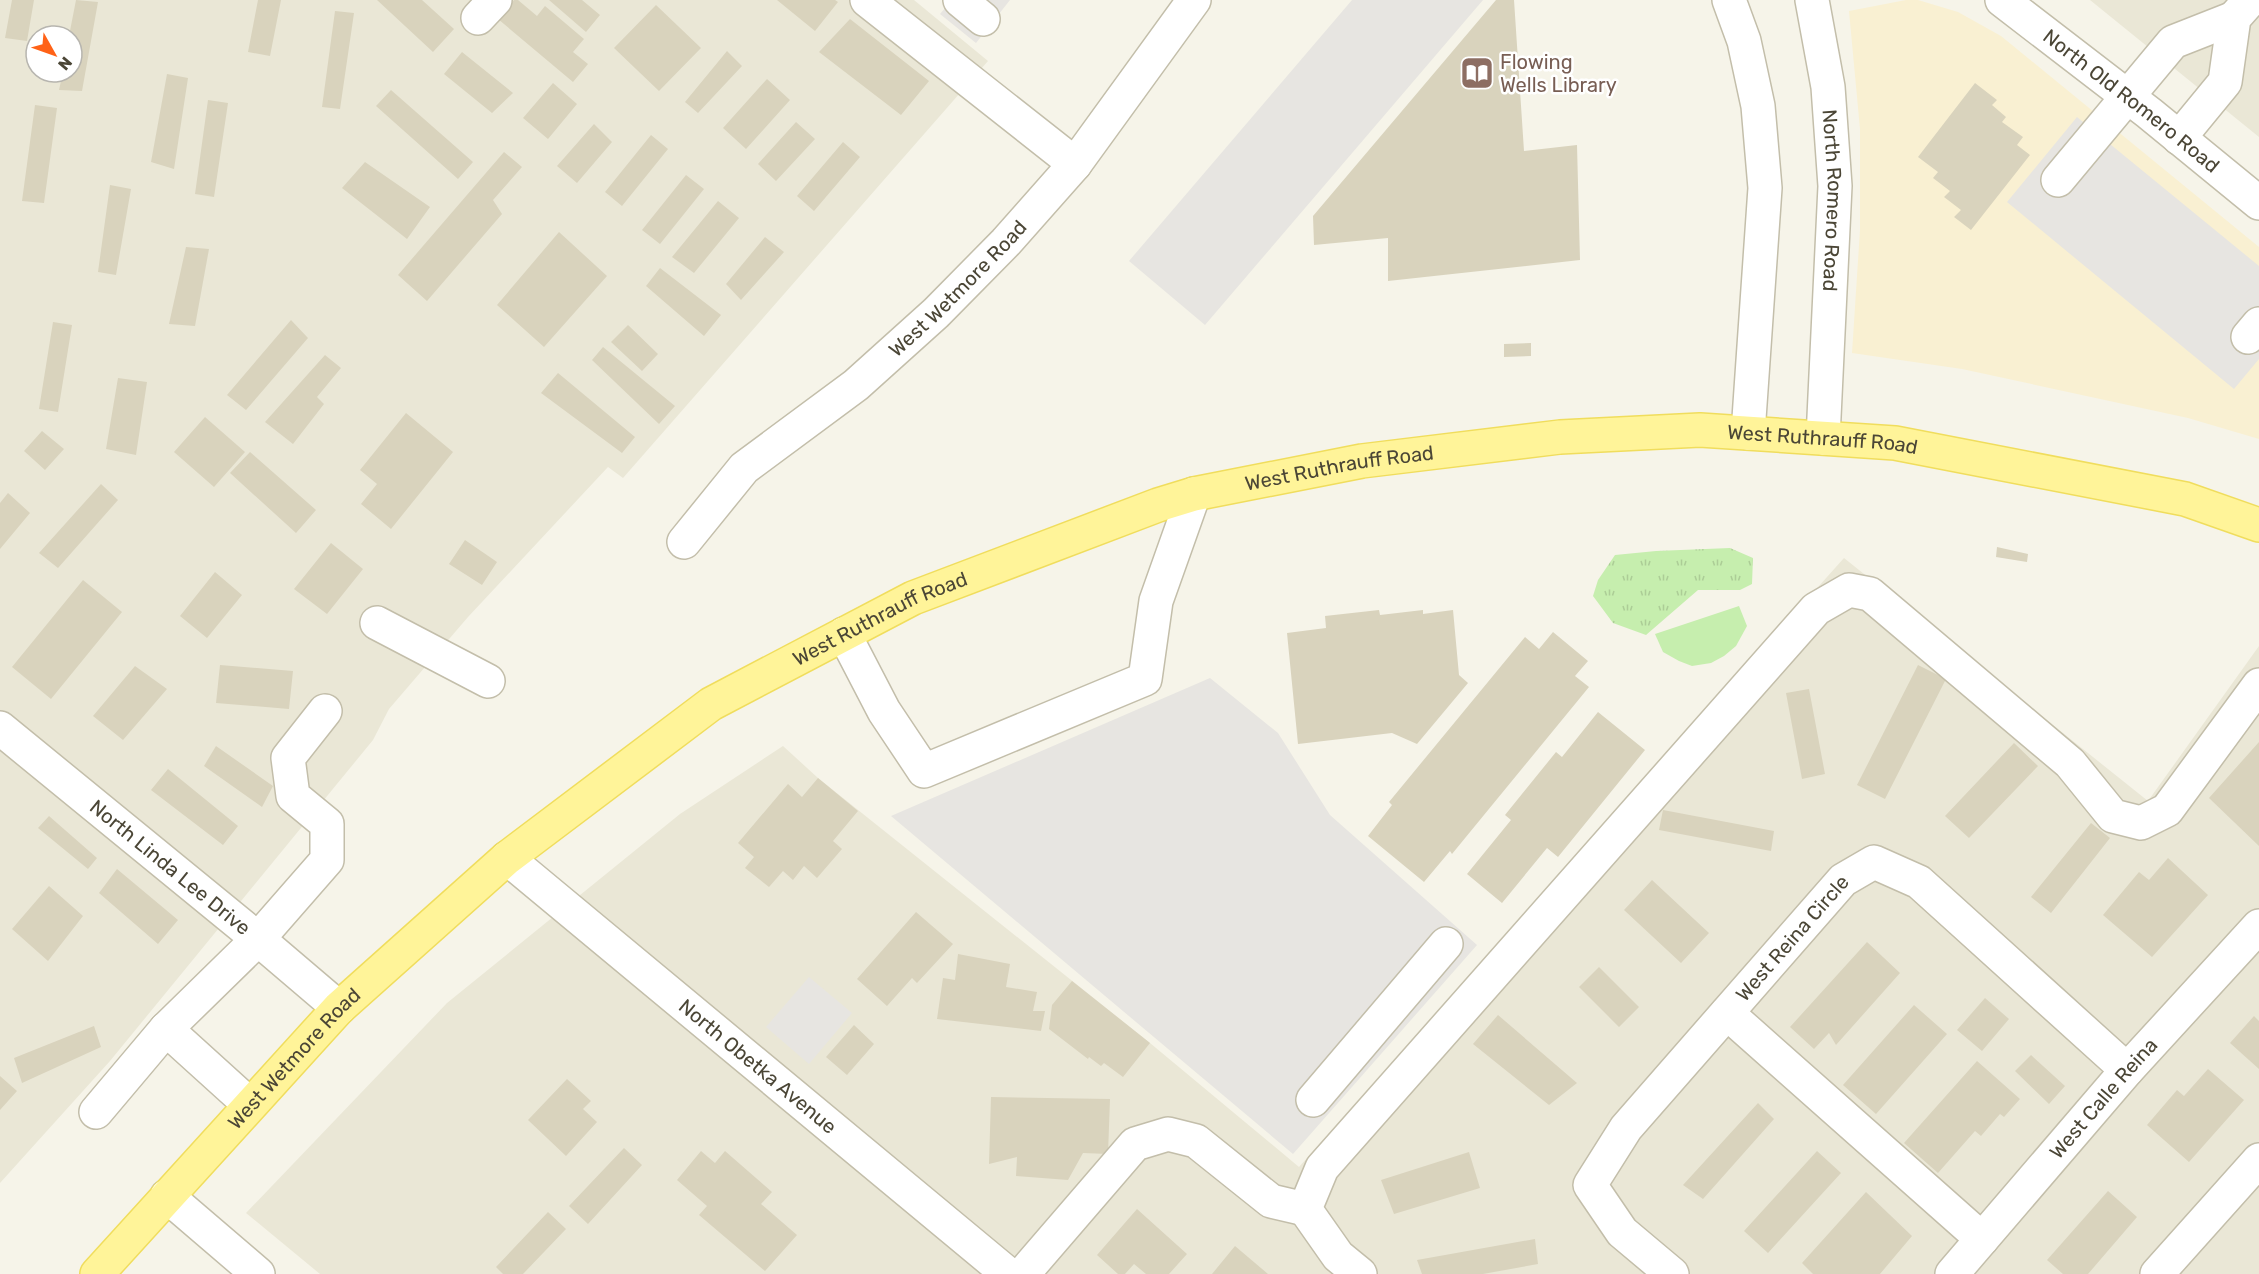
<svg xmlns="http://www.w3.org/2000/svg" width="2259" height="1274" font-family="Rubik,sans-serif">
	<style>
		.residential { fill: #eae7d6; fill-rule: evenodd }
		.commercial { fill: #f9f0d2 }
		.grass { fill: url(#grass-tufts) }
		.green { fill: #c6eeae }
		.parking { fill: #e7e5e1 }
		.building { fill: #d9d3bd }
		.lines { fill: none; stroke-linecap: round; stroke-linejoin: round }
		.minor-casing { stroke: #c3beaa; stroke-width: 36 }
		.major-casing { stroke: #f0dd5d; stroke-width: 36 }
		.minor { stroke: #fff; stroke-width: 33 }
		.major { stroke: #fff499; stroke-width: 33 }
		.labels { text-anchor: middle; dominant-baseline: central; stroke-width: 5; stroke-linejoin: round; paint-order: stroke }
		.education-label { font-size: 20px; fill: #785e54; stroke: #fff; text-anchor: start }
		.street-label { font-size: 20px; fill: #4b4636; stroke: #fff }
	</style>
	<defs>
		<pattern id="grass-tufts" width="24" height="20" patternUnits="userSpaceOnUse" patternTransform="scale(1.5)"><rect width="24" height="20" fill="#c6eeae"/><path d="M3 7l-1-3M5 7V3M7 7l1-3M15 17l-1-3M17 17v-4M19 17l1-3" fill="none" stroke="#accd96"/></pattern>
	</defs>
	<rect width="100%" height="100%" fill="#f6f4e9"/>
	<path class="residential" d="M0,0H914L988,61L623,478L608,467L468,617L389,709L373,740L110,1061L0,1183ZM36,36H72V72H36Z
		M2090,0H2259V137Z
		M1844,558L2148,801L2259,646V1274H320L246,1213L447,1003L680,814L783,746L818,778L1150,1043L1299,1167Z"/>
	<path class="commercial" d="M1906,0H1918L1958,12L2001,36L2259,247V439L2188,418L1962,369L1852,353L1860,230V129L1849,11Z"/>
	<path class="grass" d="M1730,548L1753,558L1752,584L1740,590H1698L1646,635L1613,623L1593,596L1598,580L1615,555L1656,551Z"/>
	<path class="green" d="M1739,606L1747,626L1736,646L1724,656L1711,663L1692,666L1679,661L1663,652L1655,634Z"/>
	<path class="parking" d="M952,0H1010L976,43L940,14Z
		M1352,0H1483L1205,325L1129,261Z
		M2077,117L2259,266V359L2234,389L2007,202Z
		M1210,678L1278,733L1330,815L1477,945L1293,1154L891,816Z
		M809,977L852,1013L809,1064L766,1027Z"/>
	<path class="building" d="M12,0H34L27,41L5,38Z
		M76,0L98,2L82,91L59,90L63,72H72V36H69Z
		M258,0H281L270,56L248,52Z
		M377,0H422L454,29L433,52Z
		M514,0H518L537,16L545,6L584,39L573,52L588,64L573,82L498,19Z
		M549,0H582L600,15L586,32Z
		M777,0H835L838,2L815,31Z
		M1496,0H1514L1524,151L1577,145L1580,260L1388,281V238L1314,245L1313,216Z
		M656,5L701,48L659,91L614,48Z
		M335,11L354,13L340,109L322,107Z
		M850,19L929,81L901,115L819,52Z
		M727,51L742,66L698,113L685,102Z
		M462,52L513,93L492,113L444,74Z
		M167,74L188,78L174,169L151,162Z
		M767,79L790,100L746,149L723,128Z
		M553,83L577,104L548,139L523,118Z
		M1975,83L1997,100L1992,105L2006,117L2002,122L2023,137L2017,145L2030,155L1971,230L1954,217L1961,210L1944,197L1950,191L1933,178L1938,172L1918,157Z
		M391,90L473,162L458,179L376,106Z
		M208,100L228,103L214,197L195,194Z
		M35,105L57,108L44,203L22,201Z
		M796,122L815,139L776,181L758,164Z
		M594,124L612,142L577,183L557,166Z
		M651,135L668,149L622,206L605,192Z
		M843,142L860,157L814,211L797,196Z
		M504,152L522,167L493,200L502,214L427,301L398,275Z
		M365,162L430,207L407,239L342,188Z
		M686,175L704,189L660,244L642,230Z
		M110,185L131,189L116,275L98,272Z
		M718,201L739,218L694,273L672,257Z
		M559,232L607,276L544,347L497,305Z
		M765,237L784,252L741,300L726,284Z
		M186,247L209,249L195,326L169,324Z
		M660,268L721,315L704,336L646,286Z
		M291,320L308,338L246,410L227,395Z
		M53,322L72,325L58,412L39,409Z
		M628,325L658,354L642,371L611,342Z
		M1531,343V356L1504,357V344Z
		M603,347L675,406L659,424L592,360Z
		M325,355L341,368L317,397L324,404L293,444L265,422Z
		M558,373L635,437L622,453L541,393Z
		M118,378L147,382L136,455L106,449Z
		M406,413L453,452L391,529L361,504L377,484L360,470Z
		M205,417L245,452L214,487L174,452Z
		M42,431L64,449L45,470L24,451Z
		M250,452L316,510L296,533L230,473Z
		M101,484L118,500L58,568L39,553Z
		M8,493L30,513L0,549V503Z
		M465,540L497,562L482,585L449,564Z
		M331,543L363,569L327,614L294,589Z
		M1997,547L2028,554L2027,562L1996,557Z
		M215,572L242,595L207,638L180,616Z
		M83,580L122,612L51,699L12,667Z
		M1379,610L1380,615L1423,610V614L1453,610L1459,675L1468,683L1417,744L1392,733L1298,744L1287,633L1326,628L1325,616Z
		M1553,632L1588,661L1575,676L1589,687L1452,854L1450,851L1424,882L1368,836L1392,805L1389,802L1525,637L1539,649Z
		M220,665L293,671L289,709L216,703Z
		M1918,665L1946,679L1885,799L1857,785Z
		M135,666L167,689L123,740L93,716Z
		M1809,689L1825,774L1802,779L1786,693Z
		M1598,712L1645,750L1558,857L1547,848L1502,903L1467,874L1511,820L1505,815L1556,752L1562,757Z
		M2259,742V846L2209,798Z
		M2014,743L2038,766L1969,838L1945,816Z
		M216,746L273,786L262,807L204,766Z
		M168,769L238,826L223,845L151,790Z
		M818,778L858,811L833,841L842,849L817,878L804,866L793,880L783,871L769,887L745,868L754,857L738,843L788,784L802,797Z
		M1663,810L1774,831L1771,851L1659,830Z
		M49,816L97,858L88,869L38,828Z
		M2091,823L2110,838L2051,913L2031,897Z
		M2168,858L2208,895L2152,957L2103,915L2139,872L2149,880Z
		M117,869L178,920L158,944L99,893Z
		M1652,880L1709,933L1681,963L1624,910Z
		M49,886L83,916L48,961L12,929Z
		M916,912L953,944L917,983L912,978L887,1006L857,979Z
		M1867,942L1900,973L1836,1045L1829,1033L1814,1049L1790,1027Z
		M958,954L1010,964L1006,987L1037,992L1033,1011H1045L1041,1031L937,1019L943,978L955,980Z
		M1599,967L1639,1007L1619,1027L1579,987Z
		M1072,981L1150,1043L1123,1077L1104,1063L1101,1066L1089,1057L1088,1059L1049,1029L1052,1005Z
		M1985,998L2009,1019L1982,1051L1957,1030Z
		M1914,1005L1947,1034L1876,1114L1843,1085Z
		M1498,1015L1577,1083L1549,1105L1473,1044Z
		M2254,1016L2259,1021V1069L2230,1043Z
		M854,1025L874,1044L847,1075L826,1057Z
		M94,1026L101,1047L22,1083L14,1058Z
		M2031,1055L2065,1086L2049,1104L2015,1071Z
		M1977,1061L2020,1099L2004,1117L2000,1114L1981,1136L1975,1131L1938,1173L1904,1143Z
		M2208,1069L2244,1100L2189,1162L2147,1125L2177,1090L2184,1096Z
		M0,1076L17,1091L0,1110Z
		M567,1079L591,1101L583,1109L597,1122L566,1156L528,1120Z
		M991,1097L1110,1099L1108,1154L1083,1153L1068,1180L1016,1176L1017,1157L989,1164Z
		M1758,1103L1774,1119L1703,1199L1683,1185Z
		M624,1148L642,1165L588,1224L569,1206Z
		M701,1151L715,1163L725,1151L772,1192L761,1204L797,1235L765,1271L699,1215L707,1206L677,1180Z
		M1817,1151L1841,1173L1768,1253L1744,1231Z
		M1469,1152L1480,1188L1394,1214L1381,1180Z
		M2108,1191L2137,1217L2088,1274H2063L2047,1260Z
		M1866,1192L1912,1236L1880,1274H1813L1802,1263Z
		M1137,1209L1187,1254L1169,1274H1146L1134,1264L1125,1274H1118L1097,1255Z
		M548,1212L566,1229L523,1274H503L496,1267Z
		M1535,1239L1538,1264L1483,1274H1422L1417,1260Z
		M1235,1246L1268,1274H1212Z"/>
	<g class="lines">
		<defs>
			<g id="minor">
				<path d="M867,0L1075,164"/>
				<path d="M960,0L983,19"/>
				<path d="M1729,0L1744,41L1758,106L1765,188L1748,433"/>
				<path id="s1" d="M1812,0L1828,87L1835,186L1823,438"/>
				<path id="s2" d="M2002,0L2149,113L2259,203"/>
				<path d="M478,18L495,0"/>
				<path d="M2179,138L2225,82L2234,18L2250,0"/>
				<path d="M2058,180L2173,42L2234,18"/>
				<path d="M2248,337L2259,324"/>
				<path id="s3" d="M684,542L744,468L856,385L936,313L1006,242L1075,164L1194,0"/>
				<path d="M377,623L488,681"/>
				<path d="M844,634L884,711L924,771L1145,679L1156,601L1194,494"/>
				<path id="s4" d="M0,728L258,939L339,1008"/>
				<path id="s5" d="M507,858L1008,1274"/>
				<path d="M1727,1013L1982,1239"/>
				<path d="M1313,1100L1446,944"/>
				<path d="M250,1105L166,1029L258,939L327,860V824L293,796L288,758L325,711"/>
				<path d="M96,1112L166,1029"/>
				<path d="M167,1196L258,1274"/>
				<path d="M1023,1274L1135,1144L1168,1134L1196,1141L1271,1201L1305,1209"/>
				<path d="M1360,1274L1338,1256L1305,1209L1322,1168L1816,609L1849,590L1870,594L2070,763L2113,816L2141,823L2167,810L2259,685"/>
				<path id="s6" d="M1672,1274L1622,1232L1590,1185L1626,1128L1843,880L1874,862L1919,882L2127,1070"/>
				<path id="s7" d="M1952,1274L2127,1070L2259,926"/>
				<path d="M2157,1274L2259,1160"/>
			</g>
			<g id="major">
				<path id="s8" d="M97,1274L339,1008L507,858L711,704L913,598L1158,505L1194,494L1362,461L1560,437L1700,430L1895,443L2185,499L2259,525"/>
			</g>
		</defs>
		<use href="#minor" class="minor-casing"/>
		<use href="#major" class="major-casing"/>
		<use href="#minor" class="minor"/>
		<use href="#major" class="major"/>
	</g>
	<defs>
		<symbol id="library-square" viewBox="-11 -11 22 22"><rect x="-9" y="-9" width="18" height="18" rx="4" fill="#8d6e63" stroke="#fff"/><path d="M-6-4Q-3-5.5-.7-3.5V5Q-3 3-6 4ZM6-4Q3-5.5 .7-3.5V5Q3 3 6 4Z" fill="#fff"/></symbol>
	</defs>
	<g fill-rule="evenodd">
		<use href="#library-square" x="1458" y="54" width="38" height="38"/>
	</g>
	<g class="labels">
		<g class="education-label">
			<text x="1500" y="62">Flowing<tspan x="1500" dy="23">Wells Library</tspan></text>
		</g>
		<g class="street-label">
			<text stroke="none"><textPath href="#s2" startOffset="164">North Old Romero Road</textPath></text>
			<text stroke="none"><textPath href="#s1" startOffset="202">North Romero Road</textPath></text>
			<text stroke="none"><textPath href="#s3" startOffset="375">West Wetmore Road</textPath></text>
			<text stroke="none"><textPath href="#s8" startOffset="2002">West Ruthrauff Road</textPath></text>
			<text stroke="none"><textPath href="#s8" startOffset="1516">West Ruthrauff Road</textPath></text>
			<text stroke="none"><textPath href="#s8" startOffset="1030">West Ruthrauff Road</textPath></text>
			<text stroke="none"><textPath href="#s4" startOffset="220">North Linda Lee Drive</textPath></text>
			<text stroke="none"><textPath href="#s6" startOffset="442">West Reina Circle</textPath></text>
			<text stroke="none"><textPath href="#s8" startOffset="292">West Wetmore Road</textPath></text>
			<text stroke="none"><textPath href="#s5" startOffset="326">North Obetka Avenue</textPath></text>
			<text stroke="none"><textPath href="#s7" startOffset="232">West Calle Reina</textPath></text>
		</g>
	</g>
	<g transform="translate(54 54) rotate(130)"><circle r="28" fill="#ffffff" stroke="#b7b5af" stroke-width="1.5"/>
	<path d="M0-4.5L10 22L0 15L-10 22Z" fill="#ff6217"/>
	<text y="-9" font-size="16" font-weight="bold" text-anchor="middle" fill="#4b4636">N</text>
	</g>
</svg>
